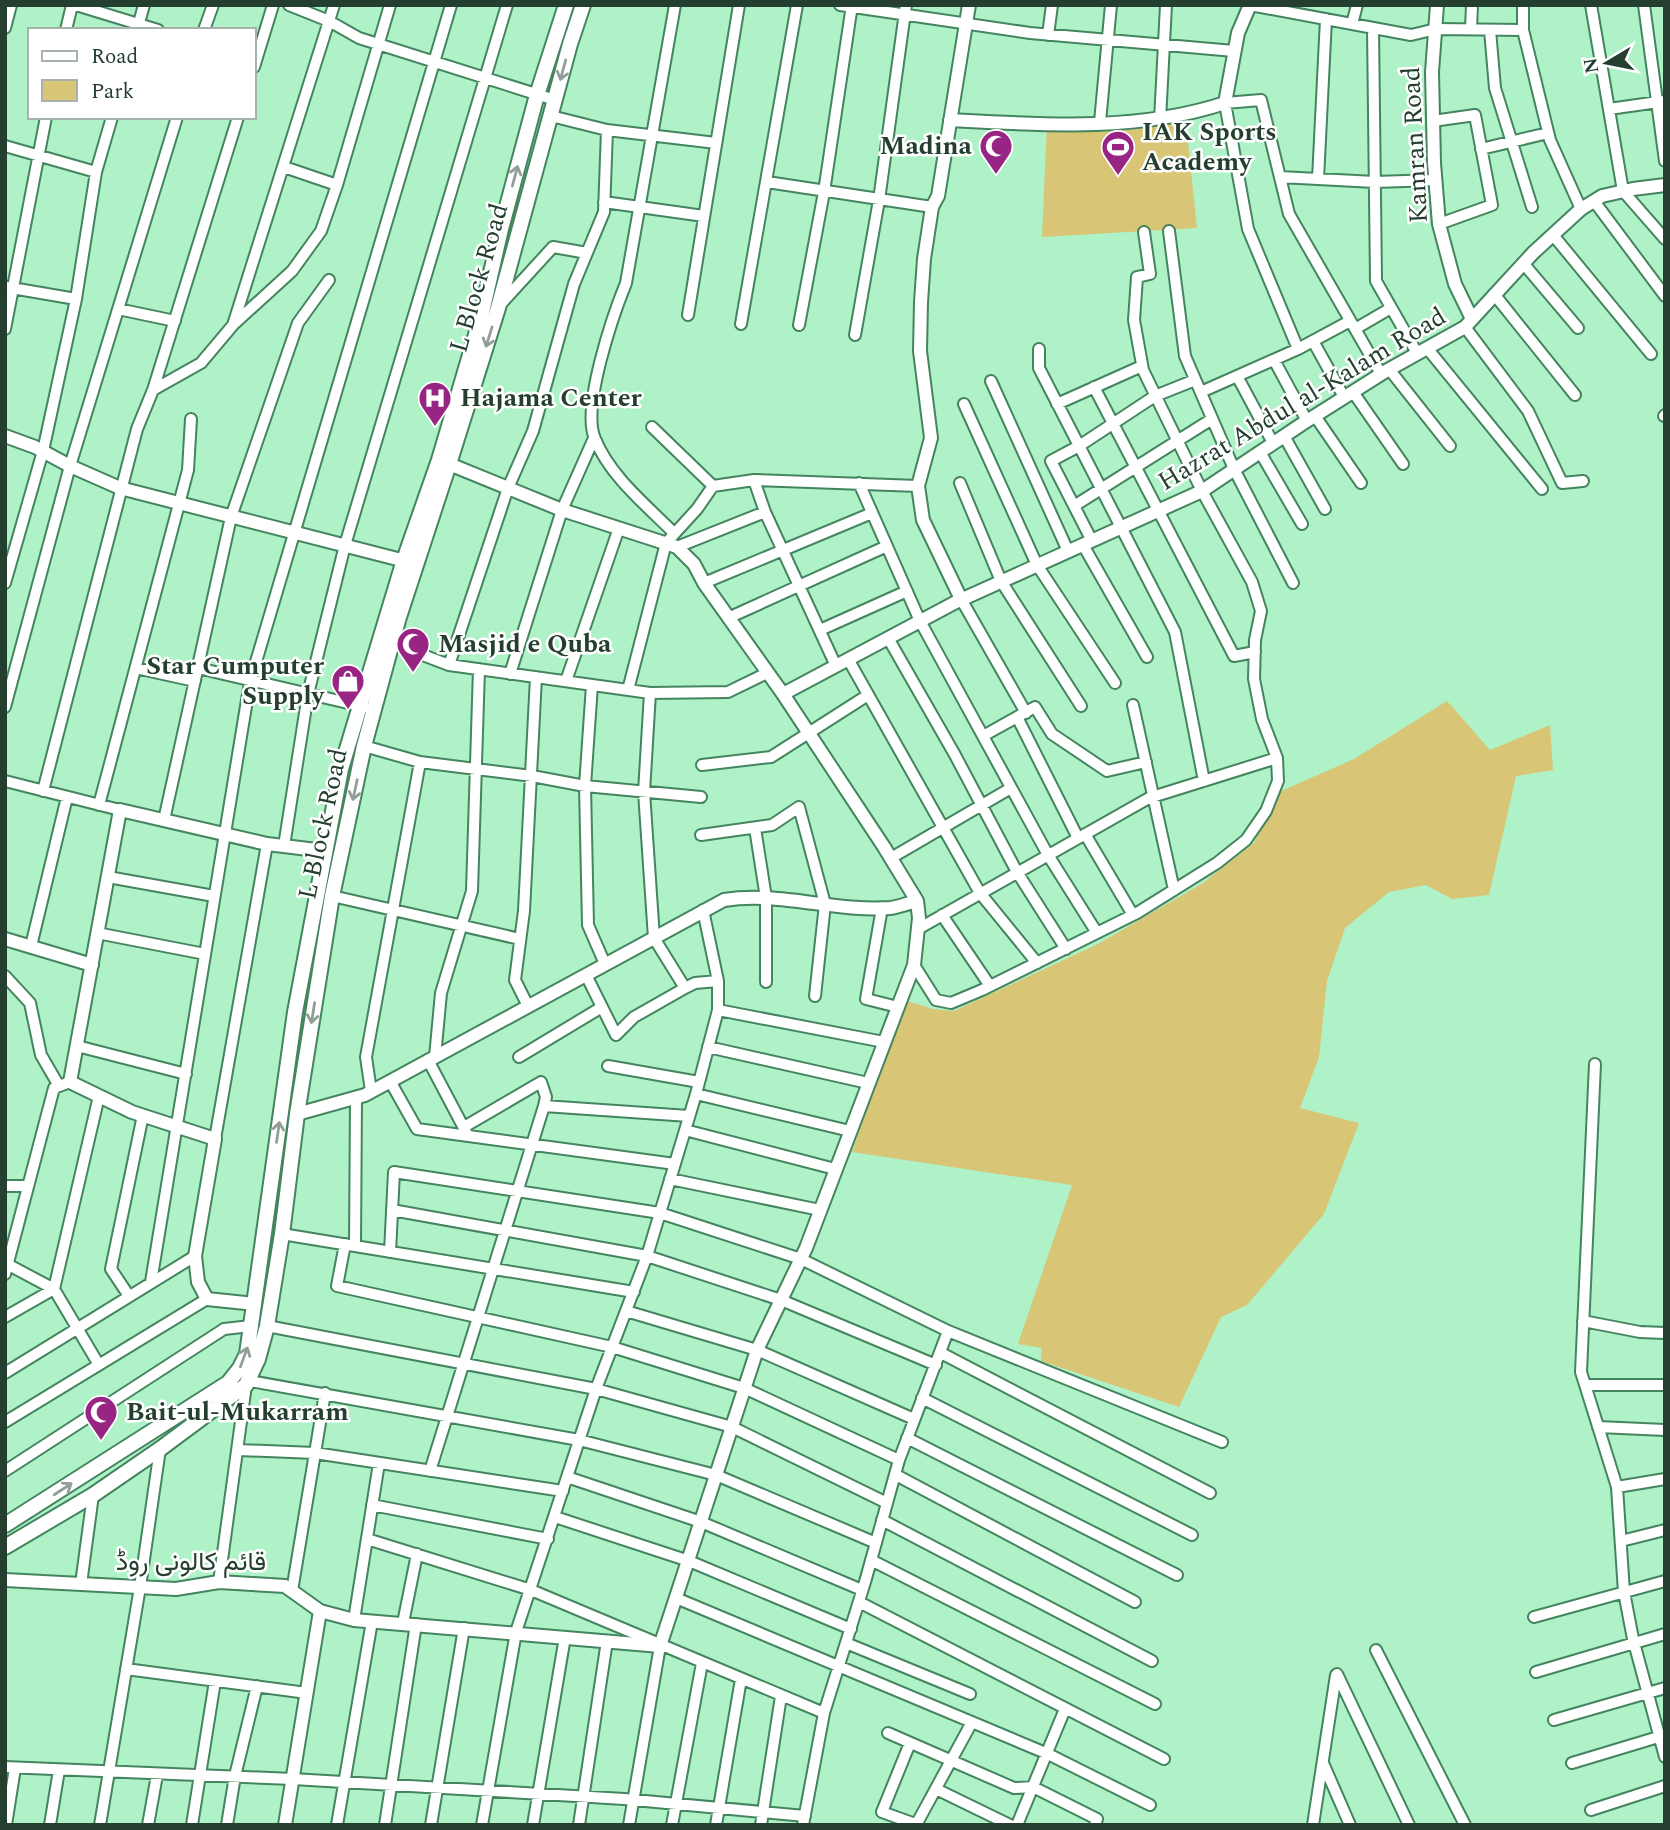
<svg xmlns="http://www.w3.org/2000/svg" width="1670" height="1830" font-family="Spectral,Vazirmatn,serif">
	<style>
		.green { fill: #d8c576 }
		.lines { fill: none; stroke-linecap: round; stroke-linejoin: round }
		.minor-casing { stroke: #44845f; stroke-width: 14 }
		.tertiary-casing { stroke: #44845f; stroke-width: 16 }
		.secondary-casing { stroke: #44845f; stroke-width: 18 }
		.minor { stroke: #fff; stroke-width: 10 }
		.tertiary { stroke: #fff; stroke-width: 12 }
		.secondary { stroke: #fff; stroke-width: 14 }
		.oneway { stroke: #929f97 }
		.labels { text-anchor: middle; dominant-baseline: central; stroke-width: 5; stroke-linejoin: round; paint-order: stroke }
		.poi-label { font-size: 26px; font-weight: bold; fill: #243f2f; stroke: #fff; text-anchor: start }
		.street-label { font-size: 26px; fill: #243f2f; stroke: #fff }
	</style>
	<rect width="100%" height="100%" fill="#aff2c8"/>
	<path class="green" d="M1185,114L1197,228L1042,237L1047,125Z
		M1447,701L1490,750L1550,725L1553,770L1516,776L1489,895L1452,899L1426,885L1389,892L1345,928L1327,981L1319,1057L1300,1108L1359,1123L1324,1214L1247,1305L1221,1317L1179,1407L1041,1361L1042,1348L1018,1344L1072,1185L852,1152L904,1000L933,1009L954,1011L1098,944L1203,883L1254,843L1279,792L1354,759Z"/>
	<g class="lines">
		<defs>
			<path id="minor" d="M76,5L158,30
				M289,5L329,21L359,38L555,100
				M840,5L1030,33L1234,51
				M1250,5L1411,35L1436,29L1523,30
				M1523,5V30L1550,140L1581,209
				M1591,5L1623,191L1665,239
				M1644,5L1665,161
				M1352,24L1357,5
				M5,28L11,5
				M1373,28L1376,281L1417,353
				M1471,29L1472,5
				M66,30L72,5
				M137,30L144,5
				M204,30L213,5
				M1490,30L1495,88L1532,207
				M1048,35L1052,5
				M254,67L273,5
				M1609,109L1665,101
				M551,116L607,130L716,143
				M1160,120L1166,5
				M1433,121L1475,115L1492,205L1439,224
				M1100,122L1111,5
				M5,146L96,172
				M1481,149L1548,133
				M1280,177L1375,182L1435,180
				M1318,179L1326,19
				M767,182L932,207
				M337,185L390,5
				M1594,201L1665,296
				M604,202L704,216
				M1169,231L1185,356L1234,469L1293,583
				M1553,235L1651,354
				M1523,263L1578,328
				M6,287L76,299
				M1494,294L1575,395
				M499,306L553,247L587,253
				M118,309L175,321
				M688,315L739,5
				M235,323L292,271L321,231L337,185L284,167
				M741,324L797,5
				M799,325L824,192L852,5
				M1465,327L1528,411L1562,483L1583,481
				M5,329L46,117
				M1355,329L1391,308
				M855,335L879,200L906,5
				M1313,341L1344,397
				M1427,348L1542,489
				M1039,349V368L1175,632L1204,781
				M1298,349L1248,229L1225,103L1261,100L1289,214L1381,374
				M1274,360L1307,421
				M1389,369L1450,446
				M1237,376L1273,443
				M991,381L1068,551
				M1094,387L1234,656L1255,652
				M153,390L238,117
				M1201,392L1298,349L1350,321
				M1353,392L1403,464
				M964,404L1037,565L1115,683
				M1057,404L1142,366
				M1315,416L1361,483
				M1664,416L1665,415
				M652,427L713,486
				M1284,436L1325,509
				M1260,452L1302,524
				M754,480L765,512L836,666
				M859,483L920,621L1048,855L1097,933
				M960,483L1001,581L1081,706
				M1074,506L1212,419
				M674,533C646,505 610,476 595,439C581,408 613,315 626,283L675,5
				M1092,541L1051,461L1079,446L1155,396L1195,380
				M1083,545L1147,657
				M677,547L765,512
				M5,583L43,451L76,299L96,172L112,117
				M704,583L872,513
				M961,599L1026,713
				M728,618L887,546
				M820,630L907,591
				M888,638L955,755L1017,872L1066,949
				M391,643L449,665L650,693L728,692L767,673
				M848,659L980,893L1037,963
				M449,665L508,488L533,431L574,284L604,212L607,130
				M136,668L195,681
				M198,668L365,707
				M510,674L562,510L594,438
				M566,681L619,528
				M592,685L585,786L588,925L605,964
				M628,690L666,543L697,509L713,486L754,480L918,486
				M1133,705L1174,890
				M5,707L70,466L177,117
				M1017,717L1078,838
				M983,736L1035,707L1052,734L1107,771L1146,762
				M364,746L420,762L532,776L585,786L701,797
				M702,765L771,757L868,695
				M5,781L120,810
				M43,791L137,429L153,390L201,363L233,325L334,5
				M99,805L188,470L191,419
				M164,820L231,517L298,323L329,280
				M755,828L766,898V982
				M1085,834L1133,915
				M701,835L772,825L799,807L825,904L815,996
				M284,846L308,694L345,545L507,5
				M891,858L1011,788
				M108,877L214,896
				M332,896L520,939
				M882,908L866,999L898,1007
				M703,910L718,981
				M942,915L990,986
				M918,929L1149,798L1277,758
				M97,933L205,954
				M31,946L67,797
				M914,965L936,1000L951,1003L982,990L1137,913L1217,863L1246,840L1266,811L1278,781L1277,758L1262,719L1254,679L1255,640L1261,611L1252,582L1202,491L1143,370L1134,320L1137,277L1150,274L1144,232
				M586,975L616,1035L634,1017L685,988L654,938L644,792L650,693
				M5,976L30,1003L41,1055L59,1086
				M528,1006L515,980L524,911L536,677
				M718,1010L884,1042
				M77,1046L186,1074
				M708,1047L868,1083
				M435,1057L441,993L472,891L479,669
				M519,1057L602,1007
				M428,1060L466,1132
				M1595,1064L1581,1372L1617,1487L1624,1592L1633,1639L1665,1757
				M608,1066L699,1082
				M390,1081L417,1129L675,1164
				M371,1091L366,1057L420,762
				M696,1094L850,1131
				M544,1106L689,1116
				M685,1130L835,1169
				M215,1139L267,844
				M670,1179L820,1210
				M5,1186H28
				M392,1210L647,1256L781,1300L936,1365
				M282,1234L634,1292
				M345,1244L337,1286L612,1347L744,1388L899,1460
				M355,1246L356,1097
				M390,1252L394,1172L660,1213L801,1259L948,1331L1222,1442
				M5,1263L54,1289L99,1365
				M5,1274L54,1088L70,1082
				M151,1282L250,682L451,5
				M129,1296L111,1269L143,1115
				M626,1311L757,1350L914,1419
				M5,1317L54,1289L99,1096
				M1583,1321L1640,1332L1665,1333
				M267,1326L596,1389L732,1427L887,1503
				M941,1353L1210,1493
				M5,1373L195,1256
				M250,1381L579,1440L716,1475L876,1543
				M1585,1385H1665
				M922,1398L1192,1535
				M5,1422L207,1299
				M1598,1427L1665,1430
				M907,1438L1177,1575
				M239,1450L315,1453L563,1491
				M5,1471L224,1329L251,1326
				M430,1471L544,1106L546,1097L541,1082L464,1127
				M896,1475L1135,1602
				M567,1477L701,1522L862,1590
				M1617,1487L1665,1479
				M372,1505L548,1539
				M555,1517L689,1561L851,1629
				M882,1520L1152,1661
				M367,1539L531,1590L824,1713
				M1621,1541L1665,1530
				M871,1560L1155,1704
				M219,1582L246,1385
				M81,1584L93,1495
				M292,1591L325,1393
				M676,1598L1048,1754L1150,1805
				M859,1602L1164,1759
				M1534,1617L1665,1581
				M354,1620L379,1463
				M403,1623L417,1554
				M846,1643L970,1694
				M1376,1650L1465,1825
				M126,1669L307,1693
				M1536,1672L1665,1634
				M1337,1674L1409,1825
				M1554,1720L1665,1688
				M888,1733L1014,1788L1033,1787L1097,1819L1095,1825
				M910,1743L882,1812L918,1825
				M1323,1763L1350,1825
				M1572,1763L1665,1735
				M5,1767L293,1779L624,1799L805,1816
				M936,1789L1010,1825
				M1591,1810L1665,1786
				M6,1825L15,1768
				M50,1825L59,1770
				M100,1825L140,1587L160,1449
				M148,1825L157,1775
				M192,1825L215,1681
				M227,1825L235,1776L257,1686
				M337,1825L372,1621
				M385,1825L416,1624
				M431,1825L464,1628
				M482,1825L516,1632L596,1389L647,1256L696,1094L718,1010V981L695,983L685,988
				M533,1825L565,1637
				M579,1825L607,1641
				M629,1825L660,1646
				M672,1825L702,1663
				M716,1825L741,1679
				M761,1825L781,1696
				M803,1825L824,1713L865,1582L899,1460L948,1331
				M916,1825L972,1722
				M1017,1825L1065,1709
				M1313,1825L1336,1675"/>
			<path id="tertiary" d="M1437,5L1432,72L1434,163L1439,224L1455,284L1472,319
				M950,120C1042,125 1137,132 1225,103L1238,33L1250,5
				M5,436L35,447L70,466L120,488L413,563
				M961,599L923,520L918,486L931,438L920,351L921,302L924,259L932,207L938,196L969,5
				M783,694L956,602L1202,491L1302,424L1386,371L1465,327L1533,253L1581,209L1602,196L1633,189L1665,185
				M5,939L92,965
				M297,1114L365,1095L724,900C779,891 834,912 890,908C899,907 908,903 917,901
				M255,1304L207,1299L198,1282L195,1256L215,1139L132,1112L70,1082L120,810L267,844L325,851
				M5,1580L176,1589L219,1582L285,1586L320,1611L285,1825
				M320,1611L354,1620L660,1646L757,1350L806,1248L914,965L919,918L917,901L884,847L783,694L704,583L694,564L677,547L562,510L449,464"/>
			<path id="secondary" d="M5,1525L228,1383L240,1368L247,1354L295,1012L341,769L404,560L439,460L480,321L501,229L537,95L566,5
				M5,1547L93,1495L160,1449L246,1385L258,1359L267,1326L282,1234L297,1114L332,896L364,746L399,617L449,464L498,308L570,44L583,5"/>
		</defs>
		<use href="#minor" class="minor-casing"/>
		<use href="#tertiary" class="tertiary-casing"/>
		<use href="#secondary" class="secondary-casing"/>
		<use href="#minor" class="minor"/>
		<use href="#tertiary" class="tertiary"/>
		<use href="#secondary" class="secondary"/>
	</g>
	<defs><path id="oneway-shaft" d="M-6 0H5M1.5-3L5.5 0L1.5 3" fill="none" stroke-width="1.6" stroke-linecap="round" stroke-linejoin="round" transform="scale(1.75)"/></defs>
	<g class="oneway">
		<use href="#oneway-shaft" transform="translate(563 70) rotate(105)"/>
		<use href="#oneway-shaft" transform="translate(515 176) rotate(-75)"/>
		<use href="#oneway-shaft" transform="translate(489 337) rotate(107)"/>
		<use href="#oneway-shaft" transform="translate(355 790) rotate(102)"/>
		<use href="#oneway-shaft" transform="translate(313 1013) rotate(99)"/>
		<use href="#oneway-shaft" transform="translate(278 1132) rotate(-82)"/>
		<use href="#oneway-shaft" transform="translate(244 1357) rotate(-70)"/>
		<use href="#oneway-shaft" transform="translate(63 1489) rotate(-33)"/>
	</g>
	<defs>
		<symbol id="mosque-pin" viewBox="-11 -11 22 30"><path d="M0 17L-7.5 6A9.5 9.5 0 1 1 7.5 6Z" fill="#982583" stroke="#fff"/><path d="M3.5-4.9A6 6 0 1 0 3.5 4.9A5 5 0 1 1 3.5-4.9Z" fill="#fff"/></symbol>
		<symbol id="stadium-pin" viewBox="-11 -11 22 30"><path d="M0 17L-7.5 6A9.5 9.5 0 1 1 7.5 6Z" fill="#982583" stroke="#fff"/><path d="M0-5a6.5 5 0 1 0 0 10a6.5 5 0 1 0 0-10ZM-3.5-1.8h7v3.6h-7Z" fill="#fff"/></symbol>
		<symbol id="hospital-pin" viewBox="-11 -11 22 30"><path d="M0 17L-7.5 6A9.5 9.5 0 1 1 7.5 6Z" fill="#982583" stroke="#fff"/><path d="M-5-5h3v3.5h4V-5h3V5h-3V1.5h-4V5h-3Z" fill="#fff"/></symbol>
		<symbol id="shop-pin" viewBox="-11 -11 22 30"><path d="M0 17L-7.5 6A9.5 9.5 0 1 1 7.5 6Z" fill="#982583" stroke="#fff"/><path d="M-5-2.5h2.3a2.7 3.5 0 0 1 5.4 0H5L5.5 6h-11ZM-1.5-2.5h3a1.5 2.3 0 0 0-3 0Z" fill="#fff"/></symbol>
	</defs>
	<g fill-rule="evenodd">
		<use href="#mosque-pin" x="977" y="127" width="38" height="52"/>
		<use href="#stadium-pin" x="1099" y="128" width="38" height="52"/>
		<use href="#hospital-pin" x="416" y="379" width="38" height="52"/>
		<use href="#mosque-pin" x="394" y="625" width="38" height="52"/>
		<use href="#shop-pin" x="329" y="662" width="38" height="52"/>
		<use href="#mosque-pin" x="82" y="1393" width="38" height="52"/>
	</g>
	<g class="labels">
		<g class="poi-label">
			<text x="1142" y="132">IAK Sports<tspan x="1142" dy="30">Academy</tspan></text>
			<text x="972" y="146" text-anchor="end">Madina</text>
			<text x="460" y="398">Hajama Center</text>
			<text x="438" y="644">Masjid e Quba</text>
			<text x="324" y="666" text-anchor="end">Star Cumputer<tspan x="324" dy="30">Supply</tspan></text>
			<text x="126" y="1412">Bait-ul-Mukarram</text>
		</g>
		<g class="street-label">
			<text transform="translate(1415 145) rotate(-93)">Kamran Road</text>
			<text transform="translate(479 278) rotate(-74)">L Block Road</text>
			<text transform="translate(1302 399) rotate(-31)">Hazrat Abdul al-Kalam Road</text>
			<text transform="translate(323 824) rotate(-78)">L Block Road</text>
			<text x="191" y="1562">قائم کالونی روڈ</text>
		</g>
	</g>
	<rect width="1670" height="1830" fill="none" stroke="#243f2f" stroke-width="14"/>
	<rect x="28" y="28" width="228" height="91" fill="#ffffff" stroke="#a7b2ac" stroke-width="2"/>
	<rect x="42" y="51" width="35" height="10" fill="#ffffff" stroke="#a7b2ac" stroke-width="2"/>
	<text x="91" y="63" font-size="21" fill="#243f2f">Road</text>
	<rect x="42" y="80" width="35" height="21" fill="#d8c576" stroke="#a7b2ac" stroke-width="2"/>
	<text x="91" y="98" font-size="21" fill="#243f2f">Park</text>
	<g transform="translate(1607 63) rotate(260)" stroke="#ffffff" stroke-width="5" paint-order="stroke">
	<path d="M0-5L12 26L0 18L-12 26Z" fill="#243f2f"/>
	<text y="-10" font-size="19" font-weight="bold" text-anchor="middle" fill="#243f2f">N</text>
	</g>
</svg>
